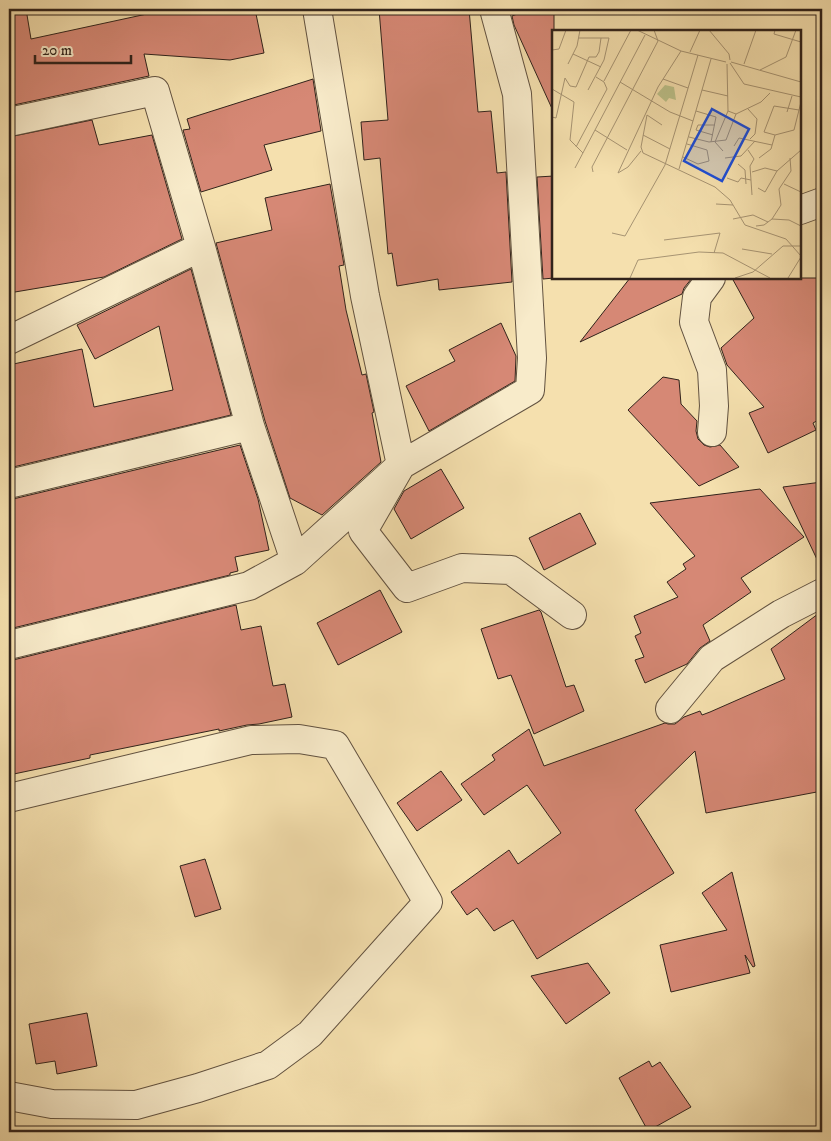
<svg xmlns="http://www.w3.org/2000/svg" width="831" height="1141" font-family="'IM FELL DW Pica',serif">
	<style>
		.building { fill: #d68875; stroke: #31231b }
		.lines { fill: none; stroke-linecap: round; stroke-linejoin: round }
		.street-casing { stroke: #625240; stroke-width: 30 }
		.street { stroke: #f8ebca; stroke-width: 28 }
		.inset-road { fill: none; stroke: #a79473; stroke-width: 1 }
		.view { fill: #1d4ed8; fill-opacity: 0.15; stroke: #1d4ed8; stroke-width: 2.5 }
		.inset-edge { fill: none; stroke: #31231b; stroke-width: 2.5 }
	</style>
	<rect width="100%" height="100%" fill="#f5e0ae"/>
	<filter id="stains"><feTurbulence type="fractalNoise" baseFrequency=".004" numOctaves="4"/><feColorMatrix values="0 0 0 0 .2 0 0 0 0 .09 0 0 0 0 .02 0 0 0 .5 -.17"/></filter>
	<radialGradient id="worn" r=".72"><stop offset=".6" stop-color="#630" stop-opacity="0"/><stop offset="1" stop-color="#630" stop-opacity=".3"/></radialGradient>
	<path class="building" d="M9,9H26L31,39L170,9H255L264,53L230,60L144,54L149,76L9,106Z
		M379,9H469L478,112L491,111L497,173L506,172L512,282L439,290L438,279L397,286L392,253L388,254L380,158L364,160L361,122L388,120Z
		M530,9H554V113L514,25L512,16Z
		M313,79L321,131L264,145L272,170L201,192L183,130L190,129L187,119Z
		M92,120L99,145L152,135L182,239L104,277L9,293V137Z
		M554,176V278L543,279L537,177Z
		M330,184L344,265L339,266L346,310L362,375L366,374L374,412L372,413L381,462L322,515L290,498L265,421L216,243L272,230L265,198Z
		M191,269L231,415L9,468V365L82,349L94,407L173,390L159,326L95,359L77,325Z
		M630,278H692L684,288L682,294L580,342Z
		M732,278H822V418L813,423L816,430L768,453L749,413L764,407L727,365L721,348L754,318Z
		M501,323L516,356L515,381L429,431L406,386L455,361L449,350Z
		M663,377L679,380L681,404L697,421L696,431L698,439L704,445L710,447L720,445L739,467L699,486L628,410Z
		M240,445L258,499L269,550L235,557L238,571L230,573V575L9,629V499H13Z
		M441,469L464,508L411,539L394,509L404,491Z
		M822,482V570L783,487Z
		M760,489L804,537L741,578L751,592L703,625L710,641L700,648L687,664L645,683L635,660L644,657L635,636L641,633L634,616L678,597L667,582L686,569L683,564L695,556L650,503Z
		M580,513L596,544L544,570L529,538Z
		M380,590L402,632L338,665L317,623Z
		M236,605L241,630L261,626L273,686L285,684L292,717L259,724L247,725L219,731V729L90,755V758L9,775V660H13Z
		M539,610L541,612L566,687L574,685L584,711L534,734L511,675L498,679L481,629Z
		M822,611V791L706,813L695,751L635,810L674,873L537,959L513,920L494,931L477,908L467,915L451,892L509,850L518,864L561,833L527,785L484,815L461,784L495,760L492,755L529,729L544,766L665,723L668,724H675L684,717L700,711L702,715L710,712L785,679L771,649Z
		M441,771L462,800L417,831L397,803Z
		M205,859L221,909L195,917L180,866Z
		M732,872L755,966L753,967L745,955L750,973L671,992L660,945L727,930L702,893Z
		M588,963L610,993L566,1024L531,976Z
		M87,1013L97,1066L57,1074L55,1061L36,1064L29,1024Z
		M649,1061L652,1067L660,1062L691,1107L648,1131L619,1078Z"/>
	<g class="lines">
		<defs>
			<path id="street" d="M317,9L365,296L401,465L363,531L407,588L462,568L511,570L572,615
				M9,122L155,91L201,247L250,426L295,561
				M800,210L822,202
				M711,278L697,297L694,322L712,370L714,406L712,432
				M9,340L201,247
				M9,484L250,426
				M9,645L249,586L295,561L401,465L530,390L532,358L517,94L494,9
				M670,709L712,658L781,614L822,593
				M9,798L251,740L299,739L335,745L428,902L310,1034L268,1065L198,1088L136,1105L52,1104L9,1096"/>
		</defs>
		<use href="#street" class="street-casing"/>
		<use href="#street" class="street"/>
	</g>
	<g transform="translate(552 30)">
		<rect width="249" height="249" fill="#f5e0ae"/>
		<path d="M113,55L122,57L124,70L117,68L114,72L105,64Z" fill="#bdc28a"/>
		<path class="inset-road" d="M85,0L129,21L174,32M157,0L177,24L178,30M223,0L222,4L249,12M27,8H57L52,30L36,60M0,20L7,19L14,0M138,22L148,0M21,24L49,37M179,32L249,52M178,33L192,54L249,67M16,34L25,16L28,0M192,34L204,0M208,40L234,27L244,0M111,49L136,58M52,51L79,0M68,52L118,82L141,91M0,59L22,72L18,110L31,123M150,60L176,66M196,79L205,89L203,104L198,109M144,81L164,87L159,112M235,82L240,66M184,84L209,72L218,63M95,85L89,117L91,123L163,157L178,170L193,195L234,209L249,226M95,85L110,95M0,87L4,88L13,48L18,56L24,57L37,27H44L47,22L49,8M43,100L75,120M91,105L118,119M161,105L144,100L146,95H163M223,105L212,102L222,76L247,80M137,107L157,112L174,110L184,84L176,81M182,116L187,108L220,115M24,117L55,59L52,52L44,47M196,120L202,129L198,136L200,165M89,121L76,137L66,143L106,57L129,21M171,121L163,112L176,81L175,34M131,127L146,134L157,131L155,120L135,114M173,128L189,126L203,111M207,128L219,119L223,105L242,100L249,72M186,134L193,140L194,154M23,138L93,5M127,139L159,29M41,142L40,137L106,11L102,0M200,142L213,138L225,141M175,148L186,152L189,148L199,150M232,154L249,162M206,158L213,162L225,141L249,120M164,174L181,175M181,189L201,185L216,192M220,189L229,175L227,159L239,141L238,128M204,196L212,195L220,189L237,190L249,196M60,203L73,206L113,135L146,25M112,210L168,203L162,223M190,219L220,224M78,248L86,230L147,222L171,223L218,248M183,248L201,242L231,216H249M236,248L249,227"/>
		<path class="view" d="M160,79L197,99L170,151L132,131Z"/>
		<rect width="249" height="249" class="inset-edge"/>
	</g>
	<rect width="831" height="1141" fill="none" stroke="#f5e0ae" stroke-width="30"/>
	<rect x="10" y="10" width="811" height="1121" fill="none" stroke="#31231b" stroke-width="2.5"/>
	<rect x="15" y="15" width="801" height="1111" fill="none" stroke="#31231b"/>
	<path d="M35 55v8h96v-8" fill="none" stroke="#31231b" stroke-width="2.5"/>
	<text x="42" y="55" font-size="15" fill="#31231b" stroke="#f8ebca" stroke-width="4" paint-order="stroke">20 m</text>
	<rect width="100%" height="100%" filter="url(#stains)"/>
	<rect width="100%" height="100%" fill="url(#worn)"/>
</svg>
